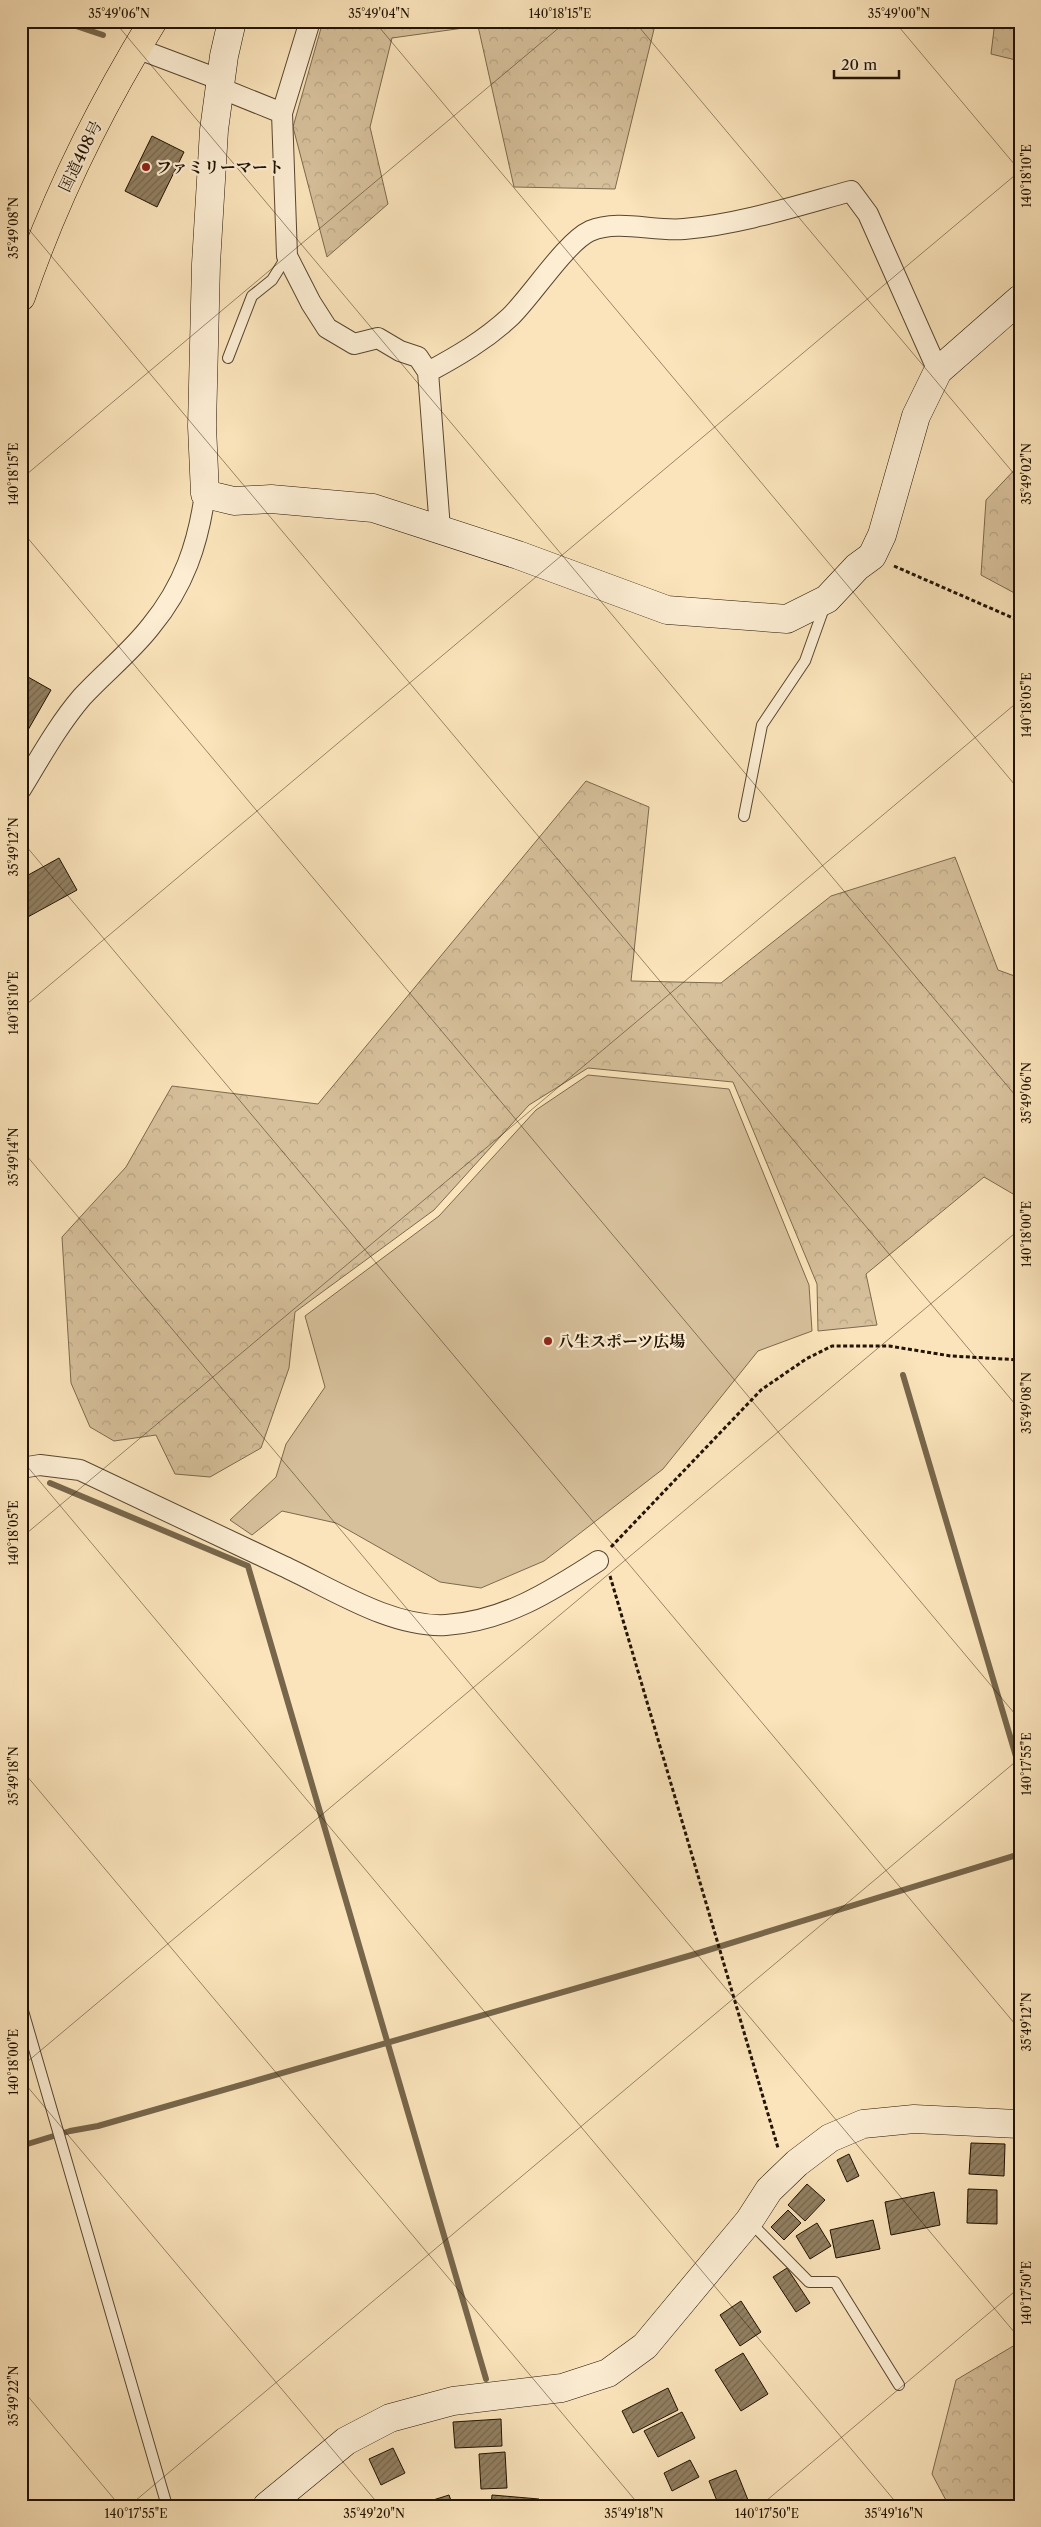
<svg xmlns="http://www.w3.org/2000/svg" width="1041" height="2527" font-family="'Libre Caslon Text','Noto Serif JP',serif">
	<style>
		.green { fill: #d6c09b; stroke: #7c6a4e }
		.forest { fill: url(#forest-crowns); stroke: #7c6a4e }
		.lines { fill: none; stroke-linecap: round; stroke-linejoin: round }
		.stream { stroke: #77664b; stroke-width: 6 }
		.building { fill: url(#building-hatch); stroke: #211301 }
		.lane-casing { stroke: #584730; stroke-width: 12 }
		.street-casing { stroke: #584730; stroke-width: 22 }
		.secondary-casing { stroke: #211301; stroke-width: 29 }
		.highway-casing { stroke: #211301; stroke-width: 29 }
		.path { stroke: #211301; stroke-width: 3; stroke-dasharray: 4 2.5; stroke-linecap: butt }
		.lane { stroke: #fcedd3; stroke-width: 10 }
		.street { stroke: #fcedd3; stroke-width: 20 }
		.secondary { stroke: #fcedd3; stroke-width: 28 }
		.highway { stroke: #fbe4bb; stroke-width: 28 }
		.ticks { fill: none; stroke: #211301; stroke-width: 1; stroke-opacity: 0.45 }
		.poi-dot { fill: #8f2418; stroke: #fcedd3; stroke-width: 2 }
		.labels { text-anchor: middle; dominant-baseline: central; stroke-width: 4.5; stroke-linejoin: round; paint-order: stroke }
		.street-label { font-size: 16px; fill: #211301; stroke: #fcedd3 }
		.poi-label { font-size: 16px; font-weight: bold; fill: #211301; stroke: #fcedd3; text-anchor: start }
		.neatline { fill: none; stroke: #211301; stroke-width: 2 }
		.ticks-label { font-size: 12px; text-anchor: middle; fill: #211301 }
	</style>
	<defs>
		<pattern id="forest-crowns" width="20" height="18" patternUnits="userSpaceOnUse" patternTransform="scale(1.25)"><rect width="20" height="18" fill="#d6c09b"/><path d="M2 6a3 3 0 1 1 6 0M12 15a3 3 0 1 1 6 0" fill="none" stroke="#b7a484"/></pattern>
		<pattern id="building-hatch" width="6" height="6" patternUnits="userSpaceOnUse" patternTransform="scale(1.25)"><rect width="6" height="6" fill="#928062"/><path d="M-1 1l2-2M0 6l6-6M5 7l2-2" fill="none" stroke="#77684e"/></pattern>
	</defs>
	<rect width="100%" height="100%" fill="#fbe4bb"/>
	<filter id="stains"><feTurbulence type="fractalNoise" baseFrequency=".004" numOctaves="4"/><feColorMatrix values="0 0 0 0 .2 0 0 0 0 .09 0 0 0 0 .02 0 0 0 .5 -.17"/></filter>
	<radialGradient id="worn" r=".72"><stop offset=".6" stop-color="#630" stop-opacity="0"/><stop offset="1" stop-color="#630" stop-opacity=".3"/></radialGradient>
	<path class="green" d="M588,1075L729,1089L809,1285L812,1331L758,1351L663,1469L544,1561L481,1588L440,1582L336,1523L282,1511L252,1535L230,1520L276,1477L286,1444L325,1387L305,1316L439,1216L536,1110Z
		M21,1227L24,1228L23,1334H21Z"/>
	<path class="forest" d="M323,21H656L615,189L514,187L478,26L392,38L370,127L388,204L327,257L293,127Z
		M995,21H1020V61L991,54Z
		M1020,464V596L981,575L986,500Z
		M586,781L649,807L631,981L721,983L831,896L955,857L998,970L1020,978V1198L984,1177L866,1274L877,1325L818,1331L817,1284L733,1082L588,1068L529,1105L434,1210L295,1312L289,1368L261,1448L210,1477L175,1474L156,1435L114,1441L90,1427L71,1383L62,1237L126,1167L172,1086L318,1104Z
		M1020,2342V2506H949L932,2474L956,2380Z"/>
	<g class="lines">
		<path class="stream" d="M61,21L103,35
			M903,1375L1020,1770
			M50,1483L248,1566L486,2379
			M21,2146L70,2131L98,2126L692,1955L1020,1854"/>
	</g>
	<path class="building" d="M152,136L184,152L157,207L125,191Z
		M21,673L51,690L28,730L21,727Z
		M59,858L77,890L26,918L21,909V879Z
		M971,2143L1005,2144L1004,2176L969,2174Z
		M849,2154L859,2176L847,2182L837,2160Z
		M807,2184L825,2200L805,2221L788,2205Z
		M968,2189L997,2190V2224L967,2223Z
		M934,2192L940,2225L891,2235L885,2202Z
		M788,2210L801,2223L784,2240L771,2227Z
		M873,2220L880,2249L836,2258L830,2230Z
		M817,2223L831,2246L810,2259L796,2236Z
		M787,2268L810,2303L796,2312L773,2277Z
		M741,2301L761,2332L740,2346L720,2315Z
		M743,2353L768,2394L741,2411L715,2370Z
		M668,2388L678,2410L633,2433L622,2411Z
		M682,2412L695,2438L658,2457L644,2431Z
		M501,2419L502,2446L455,2448L453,2422Z
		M393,2448L405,2473L381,2485L369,2459Z
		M505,2452L507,2488L481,2489L479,2454Z
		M690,2460L699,2477L672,2491L664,2473Z
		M736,2470L748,2500L733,2506H719L709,2481Z
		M449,2495L453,2506H414Z
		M492,2495L539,2499V2506H491Z"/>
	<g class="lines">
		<defs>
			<path id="lane" d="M228,358L252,296L272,280L287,256
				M744,816L762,725L805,661L825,605
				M21,2004L167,2506
				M750,2222L809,2282H835L899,2385"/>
			<path id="street" d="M310,21L282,113L287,256L311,303L327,328L354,344L378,338L400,351L418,357L428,372L440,529
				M136,48L221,80
				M220,88L282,113
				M428,372C458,356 485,340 510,317C531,297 566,242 590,231C619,219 654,232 684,229C741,224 796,206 851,191L868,214L938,371
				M21,789C40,758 58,725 82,697C104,673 131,652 151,626C184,586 198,544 205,494
				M21,1468L40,1465L80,1470C148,1502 216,1534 283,1566C331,1588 391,1628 446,1625C504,1621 550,1592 598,1561"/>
			<path id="secondary" d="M232,21L224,56L214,130L206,264L202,426L205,494L234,501L271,499L373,508L518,555L667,610L787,619L827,599L857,567L872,556L882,535L916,416L938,371L1020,299
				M267,2506L346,2441L390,2418L453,2401L562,2388L608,2373L645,2346L749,2221L769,2190L797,2163L830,2138L863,2124L914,2119L1020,2124"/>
			<path id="highway" d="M21,297C54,200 99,109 153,21"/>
		</defs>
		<use href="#lane" class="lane-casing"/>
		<use href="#street" class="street-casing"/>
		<use href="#secondary" class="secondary-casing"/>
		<use href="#highway" class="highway-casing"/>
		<path class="path" d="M894,566L1020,621
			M611,1547L761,1390L806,1359L832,1346H889L951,1356L1020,1360
			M610,1576L778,2148"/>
		<use href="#lane" class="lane"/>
		<use href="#street" class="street"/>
		<use href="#secondary" class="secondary"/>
		<use href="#highway" class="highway"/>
	</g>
	<path class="ticks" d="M114,21L1020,1101M374,21L1020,791M634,21L1020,481M894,21L1020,171M21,220L1020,1410M21,479L567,21M21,530L1020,1720M21,840L1020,2030M21,1009L1020,171M21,1149L1020,2339M21,1459L899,2506M21,1538L1020,700M21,1769L640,2506M21,2067L1020,1229M21,2079L380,2506M21,2388L120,2506M129,2506L1020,1758M760,2506L1020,2287"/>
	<g class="poi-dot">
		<circle cx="146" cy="167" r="5"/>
		<circle cx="548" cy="1341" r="5"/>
	</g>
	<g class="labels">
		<g class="street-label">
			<text transform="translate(80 156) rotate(-64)">国道408号</text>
		</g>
		<g class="poi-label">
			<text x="156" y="167">ファミリーマート</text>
			<text x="558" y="1341">八生スポーツ広場</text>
		</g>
	</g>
	<rect width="1041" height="2527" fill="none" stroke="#fbe4bb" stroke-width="55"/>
	<path d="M834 70v8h65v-8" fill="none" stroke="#211301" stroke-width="2.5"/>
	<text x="841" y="70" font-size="15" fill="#211301" stroke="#fcedd3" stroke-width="4" paint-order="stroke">20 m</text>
	<rect x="28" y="28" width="986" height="2472" class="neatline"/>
	<g class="ticks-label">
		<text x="119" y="18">35°49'06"N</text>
		<text x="379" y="18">35°49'04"N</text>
		<text x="560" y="18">140°18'15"E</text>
		<text x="899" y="18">35°49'00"N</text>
		<text transform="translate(1027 176) rotate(-90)" y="4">140°18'10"E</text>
		<text transform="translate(14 228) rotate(-90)" y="4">35°49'08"N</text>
		<text transform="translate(1027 474) rotate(-90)" y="4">35°49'02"N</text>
		<text transform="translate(14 474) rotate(-90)" y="4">140°18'15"E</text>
		<text transform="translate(1027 705) rotate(-90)" y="4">140°18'05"E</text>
		<text transform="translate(14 847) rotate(-90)" y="4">35°49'12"N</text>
		<text transform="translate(14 1003) rotate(-90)" y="4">140°18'10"E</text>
		<text transform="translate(1027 1093) rotate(-90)" y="4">35°49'06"N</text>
		<text transform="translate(14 1157) rotate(-90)" y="4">35°49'14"N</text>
		<text transform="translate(1027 1234) rotate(-90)" y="4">140°18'00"E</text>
		<text transform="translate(1027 1403) rotate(-90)" y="4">35°49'08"N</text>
		<text transform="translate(14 1533) rotate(-90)" y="4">140°18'05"E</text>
		<text transform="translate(1027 1764) rotate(-90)" y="4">140°17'55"E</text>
		<text transform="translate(14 1776) rotate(-90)" y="4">35°49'18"N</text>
		<text transform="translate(1027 2022) rotate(-90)" y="4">35°49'12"N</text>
		<text transform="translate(14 2062) rotate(-90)" y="4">140°18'00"E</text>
		<text transform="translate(1027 2293) rotate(-90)" y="4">140°17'50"E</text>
		<text transform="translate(14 2396) rotate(-90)" y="4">35°49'22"N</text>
		<text x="136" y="2518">140°17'55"E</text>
		<text x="374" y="2518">35°49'20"N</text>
		<text x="634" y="2518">35°49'18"N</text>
		<text x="767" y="2518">140°17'50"E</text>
		<text x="894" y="2518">35°49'16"N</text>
	</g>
	<rect width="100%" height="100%" filter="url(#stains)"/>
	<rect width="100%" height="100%" fill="url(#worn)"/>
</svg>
